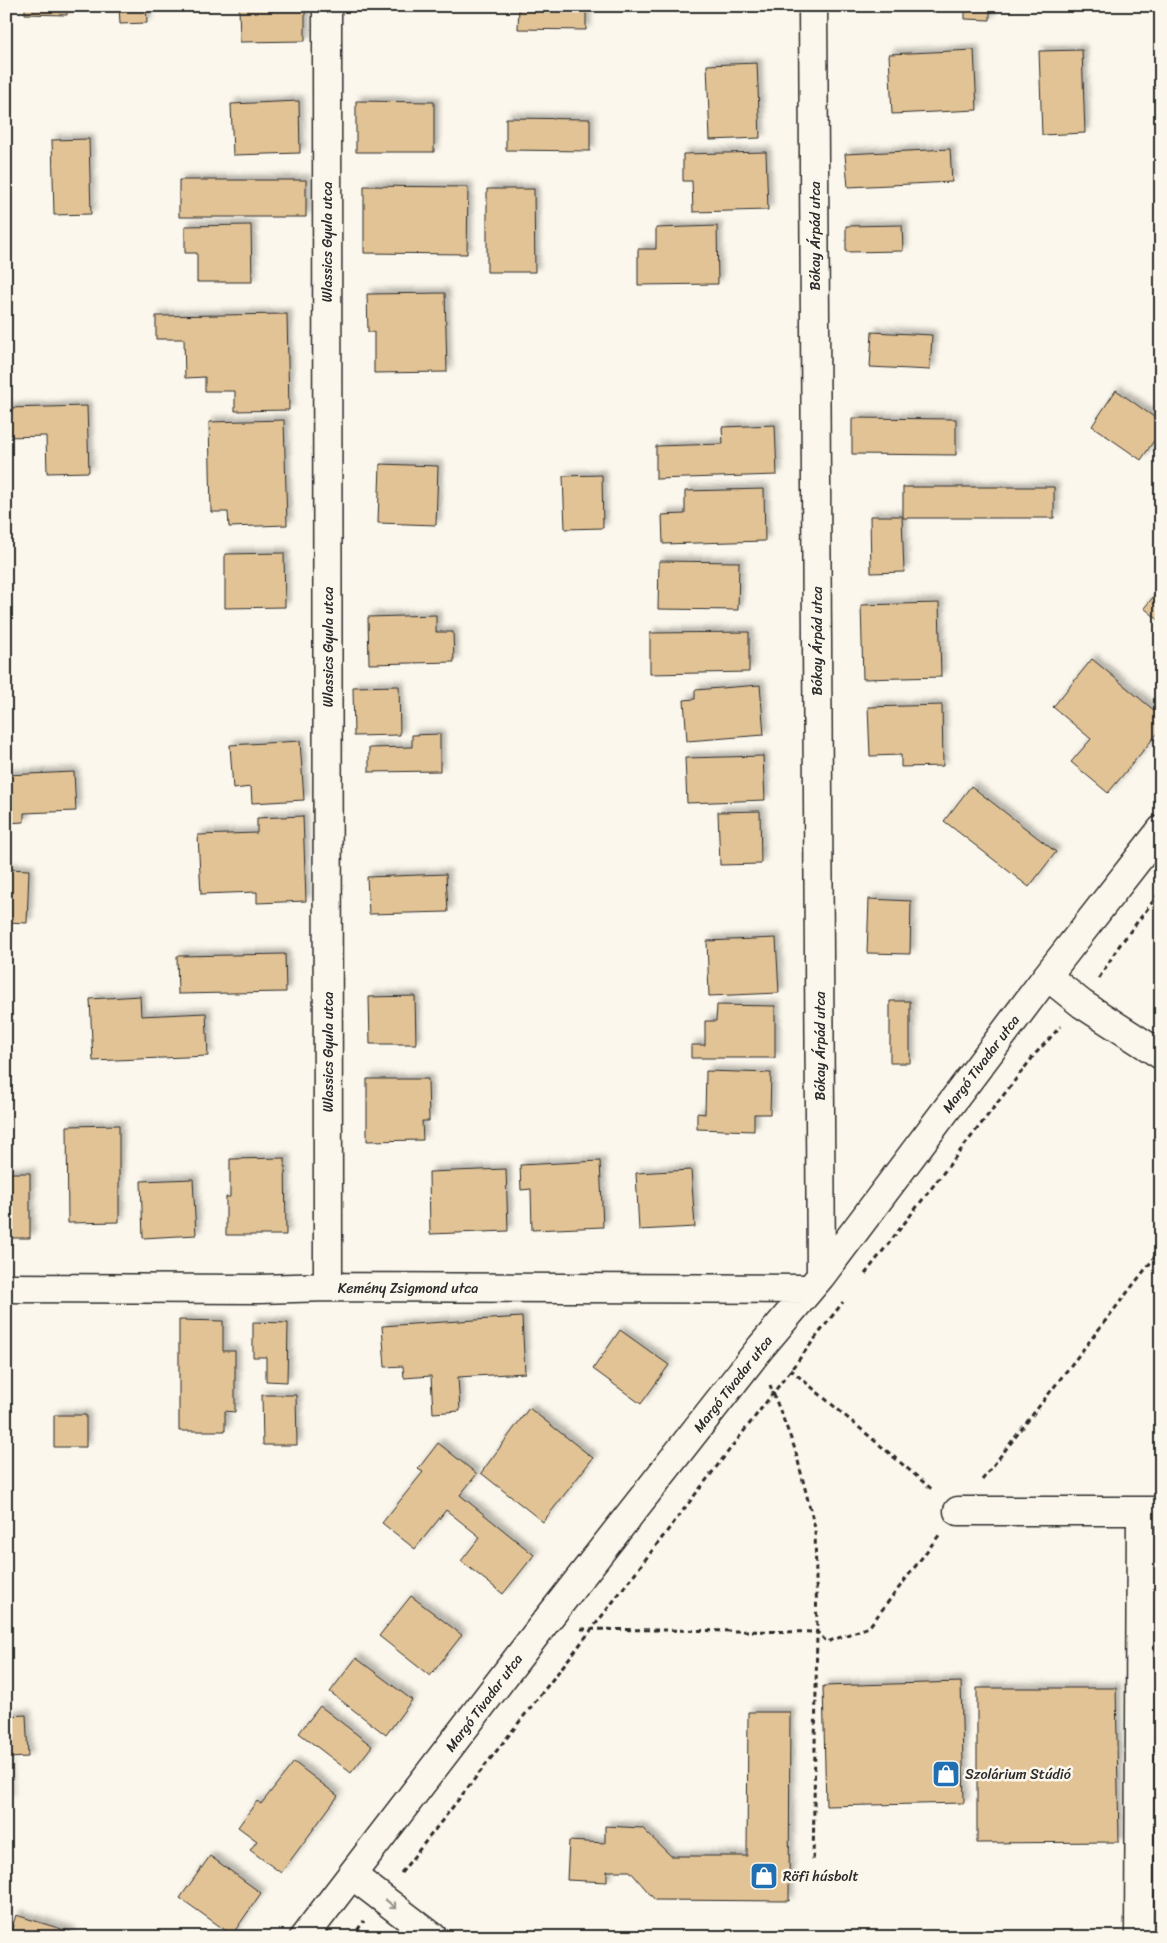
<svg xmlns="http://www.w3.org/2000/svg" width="1167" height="1943" font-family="Sriracha,sans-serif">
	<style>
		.building { fill: #e2c395; stroke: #2b2b2b; filter: url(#shadow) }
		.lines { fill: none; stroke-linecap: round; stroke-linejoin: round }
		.minor-casing { stroke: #2b2b2b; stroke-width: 31 }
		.path { stroke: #2b2b2b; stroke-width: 3; stroke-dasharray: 5 4; stroke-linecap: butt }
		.minor { stroke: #fbf7ec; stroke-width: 28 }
		.oneway { stroke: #93918c }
		.labels { text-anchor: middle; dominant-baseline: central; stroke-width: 5; stroke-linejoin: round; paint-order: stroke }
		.street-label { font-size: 14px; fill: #2b2b2b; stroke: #fbf7ec }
		.poi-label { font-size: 14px; fill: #2b2b2b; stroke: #fbf7ec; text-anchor: start }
	</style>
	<defs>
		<filter id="shadow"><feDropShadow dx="4.5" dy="-4.5" stdDeviation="2.5" flood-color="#0004"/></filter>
	</defs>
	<rect width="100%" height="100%" fill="#fbf7ec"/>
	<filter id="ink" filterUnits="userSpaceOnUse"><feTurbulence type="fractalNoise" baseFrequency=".02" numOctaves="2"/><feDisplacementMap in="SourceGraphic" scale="10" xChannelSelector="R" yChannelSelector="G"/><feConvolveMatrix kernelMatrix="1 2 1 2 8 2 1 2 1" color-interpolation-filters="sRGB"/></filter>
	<g filter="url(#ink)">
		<path class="building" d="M25,6H67V15L25,14Z
			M119,6H146L147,23L120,24Z
			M239,6H305V41L240,42Z
			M519,6H586V30L518,29Z
			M965,6H990V20L965,19Z
			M974,50L977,110L892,114L889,54Z
			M1082,50L1085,133L1042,135L1039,51Z
			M757,63L760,138L710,140L707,65Z
			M299,101L300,153L233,155L231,104Z
			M356,101L434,102V152H356Z
			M506,118L590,119V151L506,150Z
			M89,139L91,214L54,215L52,140Z
			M950,149L952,182L848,187L845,154Z
			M766,152L768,210L693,212L692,181H683V154Z
			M179,180H306V217H179Z
			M364,186L468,187L467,254L364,253Z
			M487,189H534L535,272H487Z
			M251,225L252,282H197V253H185V226Z
			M902,225L903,251L846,252V226Z
			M717,226L718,284L638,285V249H656V228Z
			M445,293L447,372L374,373V332H368L367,294Z
			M287,314L289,410L235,411V391H205V377L185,378L184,339H156V316Z
			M872,332L932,335L930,370L870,367Z
			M1116,390L1161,422V430L1141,460L1092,426Z
			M87,406L89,472L47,473L46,436L6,437V408Z
			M852,418L956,419V455L852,454Z
			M284,420L287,525L229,527L228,512H211L209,422Z
			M775,425L777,475L656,479V446L723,444L722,427Z
			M380,464L438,466L436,525L378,523Z
			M602,475L603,528L565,529L563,476Z
			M903,487H1054V518H903Z
			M764,489L765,541L663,544L662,515L685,514V491Z
			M870,516H902L904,572L871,573Z
			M284,553L285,607L225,608V554Z
			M659,561L739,562L738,610L658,609Z
			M1160,589H1161V622L1144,608Z
			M939,603L941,677L863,679L861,605Z
			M436,615V632H453L454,662L369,664L368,617Z
			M749,632V672L650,674V633Z
			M1092,659L1161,716V729L1108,793L1071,762L1091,739L1053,707Z
			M760,685L764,735L687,741L684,700L695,699V690Z
			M399,686L400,735L354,736L353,687Z
			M942,705L943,766L901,767V755L870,756L868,707Z
			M440,734V771L369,772V748L412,747V735Z
			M300,741L304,800L252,803L251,787L233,789L230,745Z
			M763,756L765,800L687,803L685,758Z
			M74,772L76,811L24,813V822L6,823V775Z
			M971,786L1056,852L1029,887L944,821Z
			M760,811L761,864L720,865L718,812Z
			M303,816L306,901L257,903V892L201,894L198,835L257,833V818Z
			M6,869L29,870L27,923L6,922Z
			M446,874L448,912L369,914L367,877Z
			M869,899L911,901L910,954L867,953Z
			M776,938L779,993L709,996L707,941Z
			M285,954L286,992L178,994L177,956Z
			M140,996L141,1016L206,1013L208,1056L93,1061L90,999Z
			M415,996L416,1044H370L369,997Z
			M890,1001H910V1063H890Z
			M717,1005L775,1006V1058H691V1045H705V1021H716Z
			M706,1071L771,1073L770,1114H754V1131L697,1129V1113L705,1114Z
			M367,1079H428L429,1121H422L423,1140L367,1141Z
			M119,1125V1222L68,1223L67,1126Z
			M285,1158L286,1235H226V1197H230V1159Z
			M600,1161L603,1227L532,1230L531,1189L521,1190L520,1165Z
			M506,1169L508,1231L430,1234L429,1172Z
			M691,1170L695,1227L639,1230L636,1173Z
			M6,1173H30V1238H6Z
			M193,1179L196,1235L143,1238L141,1181Z
			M522,1317L525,1373L458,1377L460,1411L433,1413L431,1376L404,1378L403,1366L385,1367L382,1326Z
			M179,1320L223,1321V1351H235V1412L225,1411V1431H179Z
			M253,1322L288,1323L287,1382L266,1381V1357H253Z
			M620,1330L669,1365L641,1404L593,1369Z
			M262,1395H296L297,1445H263Z
			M529,1408L593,1458L543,1522L481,1473Z
			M54,1415H86V1447H54Z
			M438,1443L477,1474L460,1495L534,1555L503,1594L461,1561L480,1537L446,1510L415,1549L382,1523L423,1472L418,1469Z
			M411,1596L462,1635L430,1676L379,1636Z
			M356,1658L412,1700L386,1735L330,1692Z
			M961,1682L964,1803L826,1806L823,1686Z
			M977,1688H1116L1119,1842L977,1843Z
			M320,1706L372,1746L351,1773L299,1733Z
			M748,1712H790L789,1901L655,1900L630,1871H607V1882L567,1880L569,1841L605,1843V1826L642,1828L671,1856H747Z
			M26,1715L28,1757L7,1758L9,1799H6V1716Z
			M294,1762L338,1796L281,1873L250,1850L257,1841L238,1827L257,1801L261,1804Z
			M210,1856L261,1893L232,1935L180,1898Z
			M16,1915L71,1932L70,1937H9Z"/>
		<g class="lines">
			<defs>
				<path id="minor" d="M327,6L328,1287
					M813,6L821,1276
					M1047,976L1082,1004L1161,1055
					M6,1288L259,1289L328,1287L810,1289
					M958,1511H1161
					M352,1875L433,1937
					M304,1937L540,1629L761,1347L821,1276L1047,976L1161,830
					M1139,1937L1141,1512"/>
			</defs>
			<use href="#minor" class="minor-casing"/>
			<path class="path" d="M1099,978L1119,946L1161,891
				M865,1274L1036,1053L1061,1026
				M790,1369L934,1491
				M770,1385L795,1449L815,1528L817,1632L813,1862
				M982,1480L1161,1249
				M581,1629L817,1632L827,1642L869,1627L940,1534
				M401,1873L592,1629L843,1302
				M352,1937L364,1921"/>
			<use href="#minor" class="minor"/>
		</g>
		<defs><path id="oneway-shaft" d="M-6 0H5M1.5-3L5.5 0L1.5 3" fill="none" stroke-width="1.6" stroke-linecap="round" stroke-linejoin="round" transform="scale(1.25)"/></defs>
		<use class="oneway" href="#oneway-shaft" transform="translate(391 1904) rotate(38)"/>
	</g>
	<defs>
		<symbol id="shop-square" viewBox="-11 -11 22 22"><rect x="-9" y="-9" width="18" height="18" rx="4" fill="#1f6fb2" stroke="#fbf7ec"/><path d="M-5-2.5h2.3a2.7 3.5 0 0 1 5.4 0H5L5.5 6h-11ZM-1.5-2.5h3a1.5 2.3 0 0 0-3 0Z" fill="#fff"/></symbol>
	</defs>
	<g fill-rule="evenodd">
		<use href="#shop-square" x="930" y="1758" width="32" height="32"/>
		<use href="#shop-square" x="748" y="1860" width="32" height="32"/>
	</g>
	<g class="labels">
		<g class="street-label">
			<text transform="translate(815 236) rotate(-90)">Bókay Árpád utca</text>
			<text transform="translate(327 242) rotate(-90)">Wlassics Gyula utca</text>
			<text transform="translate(817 641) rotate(-90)">Bókay Árpád utca</text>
			<text transform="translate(328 647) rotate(-90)">Wlassics Gyula utca</text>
			<text transform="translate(820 1046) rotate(-90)">Bókay Árpád utca</text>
			<text transform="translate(328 1052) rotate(-90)">Wlassics Gyula utca</text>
			<text transform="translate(981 1064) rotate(-53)">Margó Tivadar utca</text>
			<text x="408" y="1288">Kemény Zsigmond utca</text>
			<text transform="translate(733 1384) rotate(-52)">Margó Tivadar utca</text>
			<text transform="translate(484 1703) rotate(-53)">Margó Tivadar utca</text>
		</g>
		<g class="poi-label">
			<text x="965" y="1774">Szolárium Stúdió</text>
			<text x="783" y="1876">Röfi húsbolt</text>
		</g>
	</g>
	<rect width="1167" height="1943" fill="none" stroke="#fbf7ec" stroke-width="25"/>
	<rect x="12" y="12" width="1142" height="1918" fill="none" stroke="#2b2b2b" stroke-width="2" filter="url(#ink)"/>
</svg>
